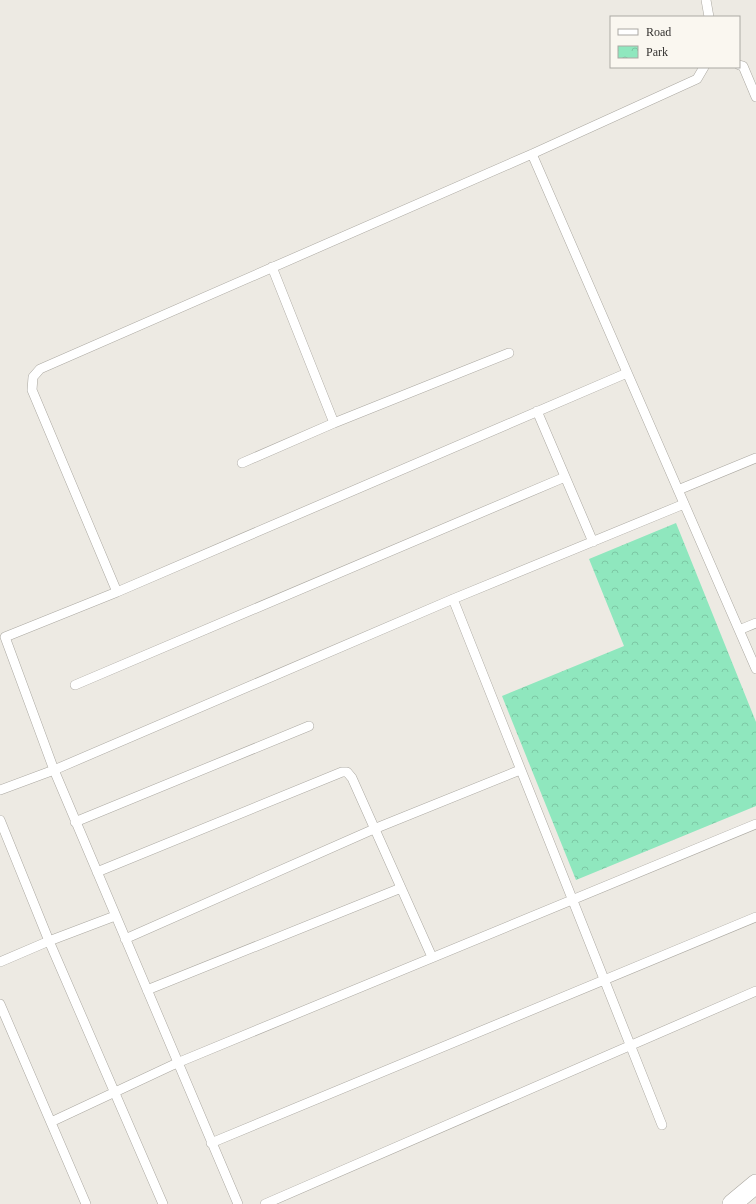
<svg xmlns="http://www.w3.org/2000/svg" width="756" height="1204" font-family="Georgia,serif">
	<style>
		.park { fill: url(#park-crowns) }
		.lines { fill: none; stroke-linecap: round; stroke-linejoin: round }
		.lane-casing { stroke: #aba8a1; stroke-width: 10 }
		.street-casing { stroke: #aba8a1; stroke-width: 20 }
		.lane { stroke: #fff; stroke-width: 9 }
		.street { stroke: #fff; stroke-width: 19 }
	</style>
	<defs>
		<pattern id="park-crowns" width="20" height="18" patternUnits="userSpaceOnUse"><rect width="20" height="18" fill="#8fe7be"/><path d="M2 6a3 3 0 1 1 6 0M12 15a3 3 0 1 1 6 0" fill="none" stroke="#7cc7a4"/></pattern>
	</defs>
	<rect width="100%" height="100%" fill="#edeae3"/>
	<path class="park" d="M676,523L756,722V806L576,880L502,696L624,646L589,559Z"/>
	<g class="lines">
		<defs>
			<path id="lane" d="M706,0L709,17
				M739,65L743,66L756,97
				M532,154L756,669
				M272,267L334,423
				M537,411L593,542
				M242,463L334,423L509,353
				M678,490L756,458
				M117,592L32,390L33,377L40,369L532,154L697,79L704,67
				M453,599L662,1125
				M739,630L756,623
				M75,685L565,477
				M0,790L54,770L453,599L684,504
				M0,820L49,941L163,1204
				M75,822L309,726
				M97,872L342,772H347L352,778L432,957
				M125,939L374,829L520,770
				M0,962L49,941L115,916
				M147,990L401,888
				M0,1004L86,1204
				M51,1122L177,1063L756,824
				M211,1143L756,917
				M238,1204L54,770L5,637L117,592L627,373
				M265,1204L756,991"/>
			<path id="street" d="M732,1204L756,1184"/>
		</defs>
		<use href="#lane" class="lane-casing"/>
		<use href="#street" class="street-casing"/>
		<use href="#lane" class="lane"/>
		<use href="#street" class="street"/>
	</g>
	<rect x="610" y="16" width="130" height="52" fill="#faf7f0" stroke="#aba9a4"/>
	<rect x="618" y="29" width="20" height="6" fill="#ffffff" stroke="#aba9a4"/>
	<text x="646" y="36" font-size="12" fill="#353331">Road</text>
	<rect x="618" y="46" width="20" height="12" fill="url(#park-crowns)" stroke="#aba9a4"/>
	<text x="646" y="56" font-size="12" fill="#353331">Park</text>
</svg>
